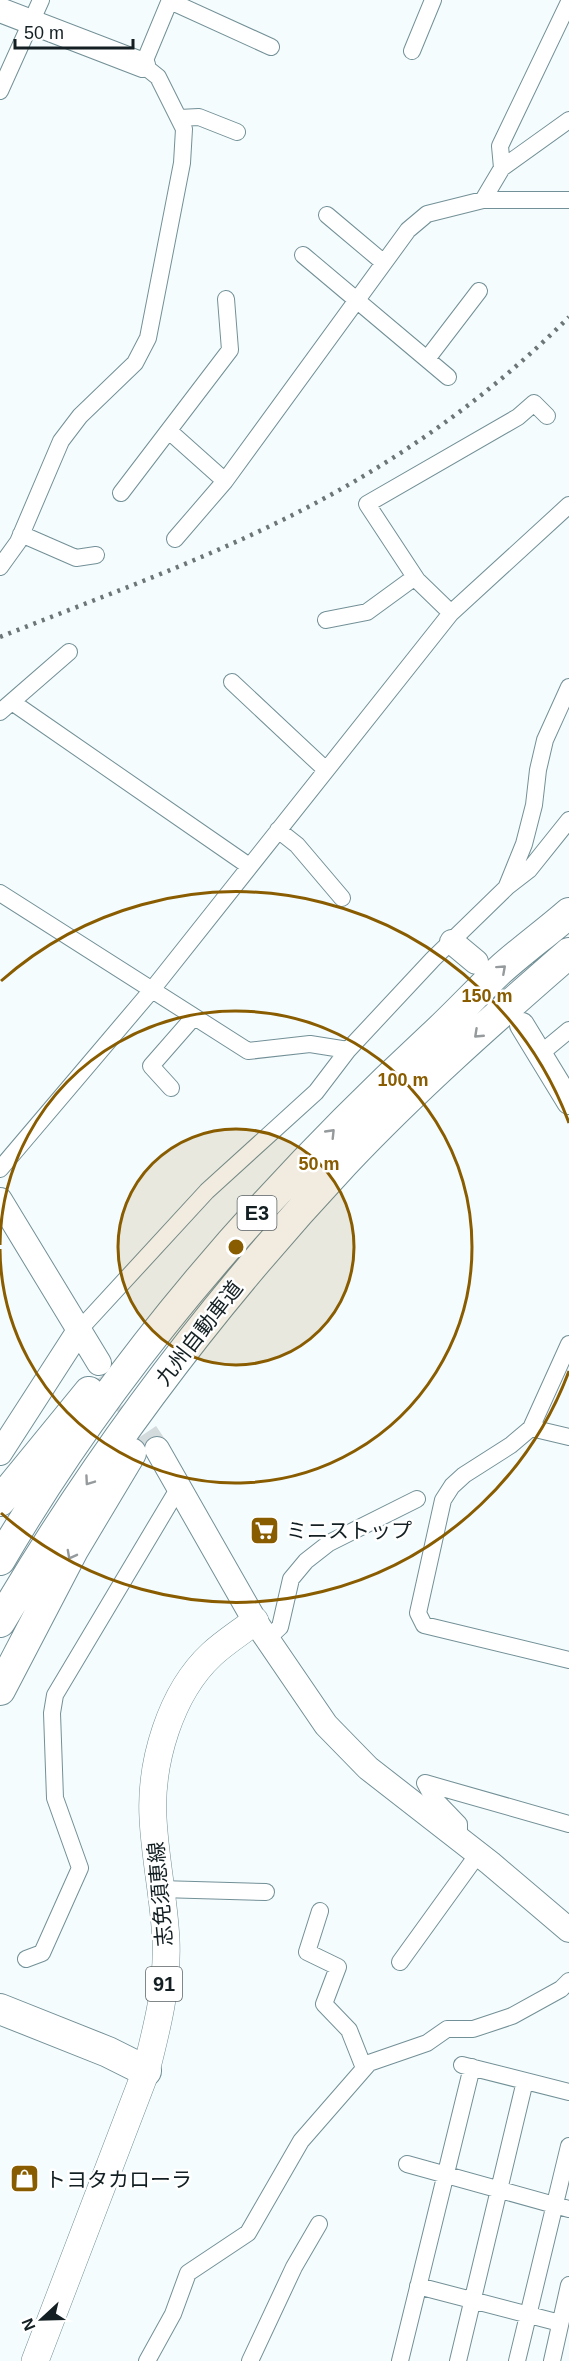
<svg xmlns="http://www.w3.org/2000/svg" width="569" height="2361" font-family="Arial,'Noto Sans JP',sans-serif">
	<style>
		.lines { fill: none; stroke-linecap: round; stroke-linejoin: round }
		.secondary-tunnel { stroke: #d3dbdc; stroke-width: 24; stroke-dasharray: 24 12; stroke-linecap: butt }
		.street-casing { stroke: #729097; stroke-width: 18 }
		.secondary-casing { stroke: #729097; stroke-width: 26 }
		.primary-casing { stroke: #729097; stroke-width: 28 }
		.highway-casing { stroke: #729097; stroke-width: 32 }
		.street { stroke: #fff; stroke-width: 16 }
		.secondary { stroke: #fff; stroke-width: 24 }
		.primary { stroke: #fff; stroke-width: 27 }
		.highway { stroke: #fff; stroke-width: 30 }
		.rail { stroke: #6c7678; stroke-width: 4.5; stroke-dasharray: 3 6; stroke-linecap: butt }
		.oneway { stroke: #959a9c }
		.ring { fill: none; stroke: #895c00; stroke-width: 3 }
		.labels { text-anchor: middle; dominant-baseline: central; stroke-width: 5; stroke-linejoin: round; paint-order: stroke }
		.shield { fill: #fff; stroke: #5a6264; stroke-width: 1.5 }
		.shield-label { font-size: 20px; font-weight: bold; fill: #131f22 }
		.street-label { font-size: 21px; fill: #131f22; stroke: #fff }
		.poi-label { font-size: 21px; fill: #131f22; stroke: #fff; text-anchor: start }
		.centre { fill: #895c00; stroke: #fff; stroke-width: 3 }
		.ring-label { font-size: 18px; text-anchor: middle; font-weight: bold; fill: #895c00; stroke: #fff; stroke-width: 5; stroke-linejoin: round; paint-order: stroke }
	</style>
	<rect width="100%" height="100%" fill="#f5fcfd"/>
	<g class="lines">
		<path class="secondary-tunnel" d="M106,1373L157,1449"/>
		<defs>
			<path id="street" d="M170,1L271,47
				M412,51L433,0
				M0,91L41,0
				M179,118L199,117L237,132
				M502,168L500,146L569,2
				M483,200H569
				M327,215L384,263
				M303,255L448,377
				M427,359L479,291
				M169,431L225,481
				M121,493L230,350L226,299
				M21,534L76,558L96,555
				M175,539L225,481L408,230L427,214L483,200L502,168L569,120
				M0,567L18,542L61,441L80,416L135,363L148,338L182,163L184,129L158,77L143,65L170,0
				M451,613L417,580L367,504L518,417L534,403L547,416
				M326,620L367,612L415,577
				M232,682L326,770
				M12,702L249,866
				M0,712L69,652
				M278,830L297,845L342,898
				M507,886L524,844L534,805L538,770L545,740L569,687
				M0,893L248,1051L310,1044L348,1050
				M540,1054L569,1030
				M171,1088L151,1066L193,1018
				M0,1169L151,991L451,613L569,505
				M80,1329L207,1191L316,1092L348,1050L433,959L507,887L529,870L569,820
				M569,1344L531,1428L511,1445L464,1475L452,1486L443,1500L418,1613L424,1625L569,1660
				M531,1428L569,1437
				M267,1639L280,1627L291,1579L306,1561L329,1543L417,1499
				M459,1840V1824L432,1796L425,1783L569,1824
				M160,1889L266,1892
				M320,1911L307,1952L338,1967L324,2004L349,2030L364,2068
				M26,1959L42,1953L80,1868L55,1798L52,1713L55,1695L178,1489
				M400,1962L478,1854
				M462,2065L569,2092
				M407,2164L569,2209
				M418,2286L560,2323
				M147,2361L173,2314L188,2273L248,2233L301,2141L369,2063L427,2043L447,2029H473L512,2016L561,1989L569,1981
				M250,2361L294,2267L319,2224
				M400,2361L472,2067
				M458,2361L525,2081
				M517,2361L569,2146
				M552,2361L569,2285"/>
			<path id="secondary" d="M0,10L143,65
				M452,942L476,962
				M522,1025L569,1102
				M0,1200L99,1363
				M157,1449L255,1621L326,1725L368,1768L490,1863L569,1930
				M0,1453L80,1329"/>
			<path id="primary" d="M35,2361L146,2071C157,2028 168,1985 166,1940C164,1899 155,1859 153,1818C150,1763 170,1693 212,1654C225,1642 241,1632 255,1621"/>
			<path id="highway" d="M0,1501L89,1392
				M0,1560C114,1364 266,1191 431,1038C455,1016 476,993 499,971C521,951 546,933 569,913
				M0,1622C97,1457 213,1303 344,1163C415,1088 492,1020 569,953
				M0,1690L73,1550L131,1453
				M0,2009L108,2052L146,2071"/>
		</defs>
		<use href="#street" class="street-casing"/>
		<use href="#secondary" class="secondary-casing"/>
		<use href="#primary" class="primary-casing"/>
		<use href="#highway" class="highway-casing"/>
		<use href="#street" class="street"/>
		<use href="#secondary" class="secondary"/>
		<use href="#primary" class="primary"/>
		<use href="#highway" class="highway"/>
		<path class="rail" d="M0,637C103,596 211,558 310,506C405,456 493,393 569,317"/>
	</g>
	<defs><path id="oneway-chevron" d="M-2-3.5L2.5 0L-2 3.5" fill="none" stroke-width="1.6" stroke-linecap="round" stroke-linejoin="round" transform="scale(1.5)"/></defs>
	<g class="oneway">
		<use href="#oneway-chevron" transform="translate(502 969) rotate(-42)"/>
		<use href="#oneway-chevron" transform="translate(478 1034) rotate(137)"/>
		<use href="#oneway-chevron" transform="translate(331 1133) rotate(-46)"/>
		<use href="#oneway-chevron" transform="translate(89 1481) rotate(125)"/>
		<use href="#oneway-chevron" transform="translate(71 1555) rotate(118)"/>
	</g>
	<circle cx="236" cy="1247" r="118" fill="#895c00" fill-opacity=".12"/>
	<g class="ring">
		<circle cx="236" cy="1247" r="118"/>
		<path d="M0 1245A236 236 0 1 1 0 1249"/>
		<path d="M569 1371A355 355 0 0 1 1 1513M1 981A355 355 0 0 1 569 1123"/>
	</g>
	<defs>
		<symbol id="supermarket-square" viewBox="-11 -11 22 22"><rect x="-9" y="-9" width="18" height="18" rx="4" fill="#895c00" stroke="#fff"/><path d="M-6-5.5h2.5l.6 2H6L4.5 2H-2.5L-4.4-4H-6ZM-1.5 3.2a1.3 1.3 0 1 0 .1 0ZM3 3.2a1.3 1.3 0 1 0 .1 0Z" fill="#fff"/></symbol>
		<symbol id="shop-square" viewBox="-11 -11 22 22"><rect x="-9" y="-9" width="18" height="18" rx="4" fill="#895c00" stroke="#fff"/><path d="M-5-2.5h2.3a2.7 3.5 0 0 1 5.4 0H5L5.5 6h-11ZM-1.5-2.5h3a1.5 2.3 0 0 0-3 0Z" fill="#fff"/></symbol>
	</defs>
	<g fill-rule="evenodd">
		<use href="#supermarket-square" x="248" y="1514" width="33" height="33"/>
		<use href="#shop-square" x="8" y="2162" width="33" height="33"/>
	</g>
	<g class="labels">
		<g class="shield">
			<rect x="237.5" y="1196" width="39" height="34" rx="4.5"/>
			<rect x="146" y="1967" width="36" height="34" rx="4.5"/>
		</g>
		<g class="shield-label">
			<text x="257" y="1213">E3</text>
			<text x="164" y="1984">91</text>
		</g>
		<g class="street-label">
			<text transform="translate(199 1333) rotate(-52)">九州自動車道</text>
			<text transform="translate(160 1894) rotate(-95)">志免須恵線</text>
		</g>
		<g class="poi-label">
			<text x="286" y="1530">ミニストップ</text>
			<text x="45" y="2179">トヨタカローラ</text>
		</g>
	</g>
	<circle cx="236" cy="1247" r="9" class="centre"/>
	<g class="ring-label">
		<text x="487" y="1002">150 m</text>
		<text x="403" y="1086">100 m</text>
		<text x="319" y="1170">50 m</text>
	</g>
	<g transform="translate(42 2319) rotate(248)" stroke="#ffffff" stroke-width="4.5" paint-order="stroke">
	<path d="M0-4.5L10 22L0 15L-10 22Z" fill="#131f22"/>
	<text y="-9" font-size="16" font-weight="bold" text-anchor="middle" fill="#131f22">N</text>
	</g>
	<path d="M15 39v9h118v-9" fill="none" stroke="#131f22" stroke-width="3"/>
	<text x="24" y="39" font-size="18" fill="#131f22" stroke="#ffffff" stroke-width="4.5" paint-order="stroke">50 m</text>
</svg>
